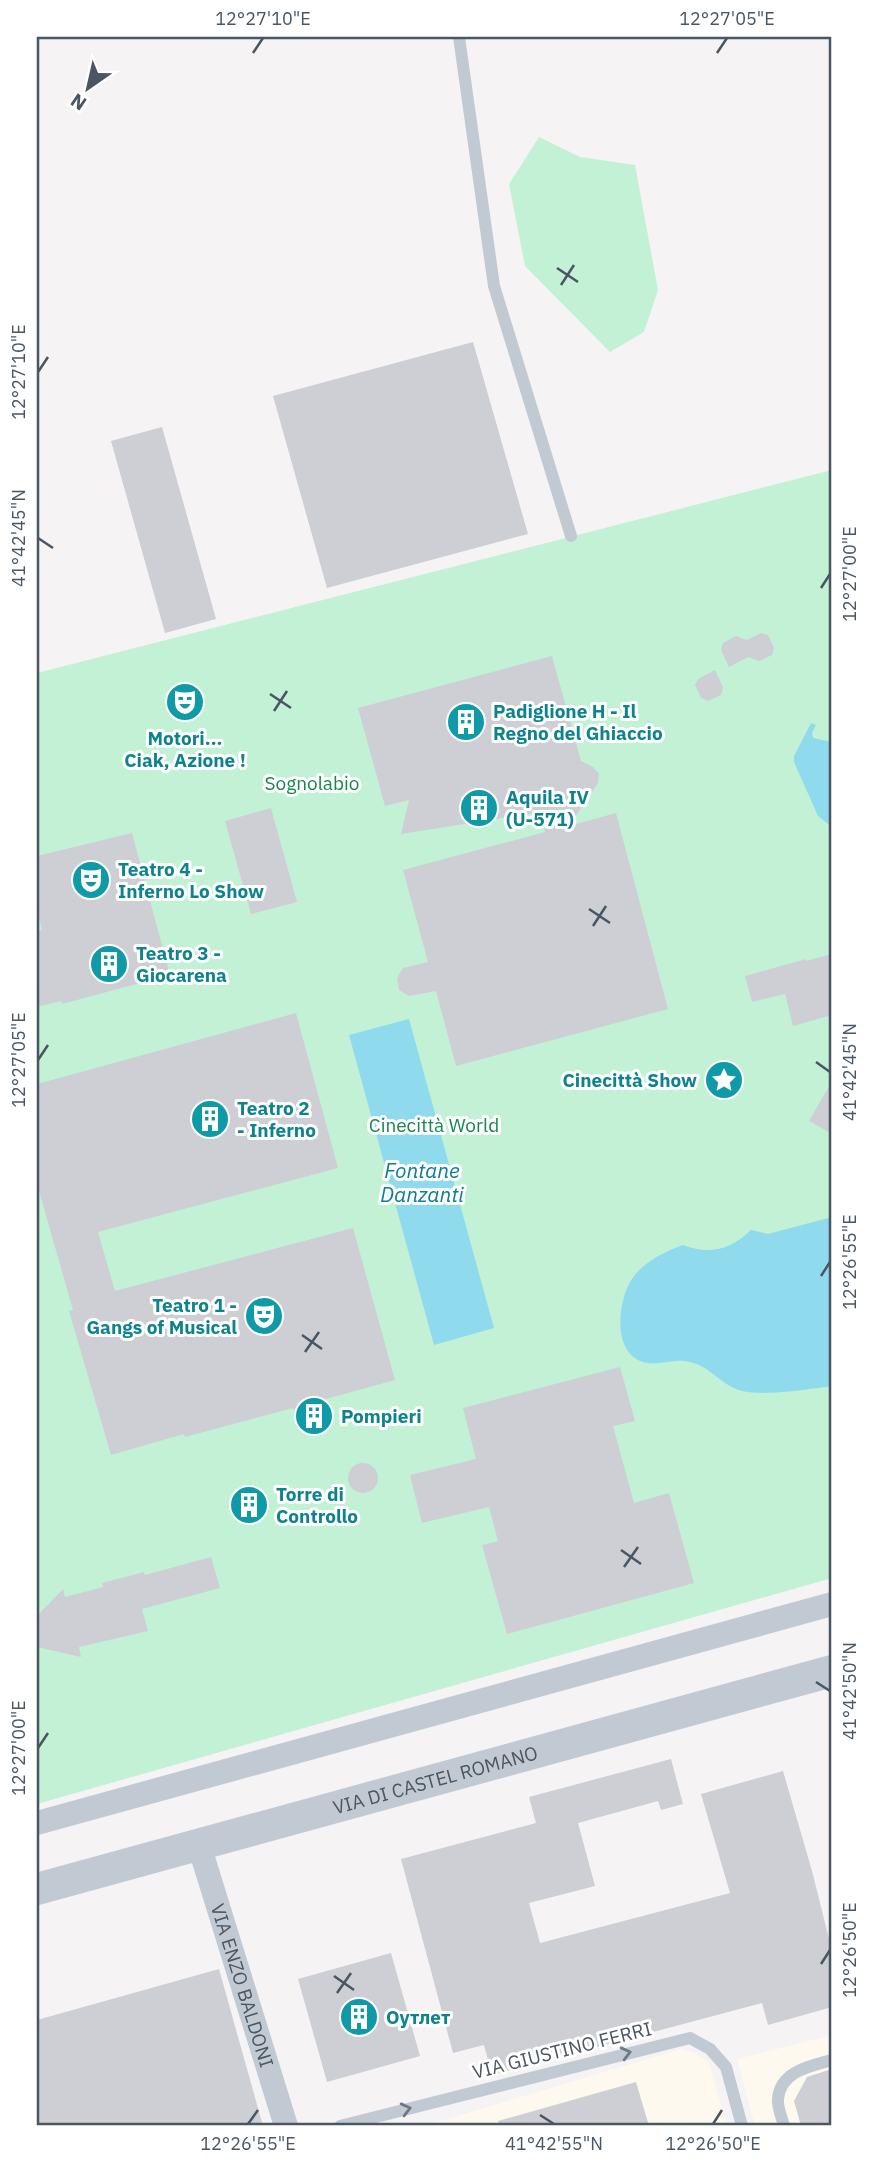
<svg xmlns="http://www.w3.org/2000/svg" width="869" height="2163" font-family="'IBM Plex Sans',sans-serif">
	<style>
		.commercial { fill: #fdf9ef }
		.green { fill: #c3f1d5 }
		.water { fill: #90daee }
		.building { fill: #cdcfd5 }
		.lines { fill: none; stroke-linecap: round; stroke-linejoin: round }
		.service { stroke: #c1cad2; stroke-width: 12 }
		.minor { stroke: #c1cad2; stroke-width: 24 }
		.tertiary { stroke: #c1cad2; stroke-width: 32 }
		.oneway { stroke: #6e7983 }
		.ticks { fill: none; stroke: #4a5661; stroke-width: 2.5 }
		.labels { text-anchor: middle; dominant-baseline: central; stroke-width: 6; stroke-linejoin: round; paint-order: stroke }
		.culture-label { font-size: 19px; font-weight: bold; fill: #0d838f; stroke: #fff; text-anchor: start }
		.park-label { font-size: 19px; fill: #17864f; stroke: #fff }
		.street-label { font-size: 19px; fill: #4a5661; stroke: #fff }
		.water-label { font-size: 21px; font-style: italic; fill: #0c7c9b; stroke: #fff }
		.neatline { fill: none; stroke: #4a5661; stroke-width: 2.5 }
		.ticks-label { font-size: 18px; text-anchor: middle; fill: #4a5661 }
	</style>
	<rect width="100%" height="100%" fill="#f5f3f3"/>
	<path class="commercial" d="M832,2035V2126H755L737,2059Z
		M681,2049L695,2053L709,2063L727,2126H424Z"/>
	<path class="green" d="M539,137L580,157L635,165L658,290L644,332L610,352L525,266L509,184Z
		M832,470V1578L37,1804V673Z"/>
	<path class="water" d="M811,723L816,725L812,733L813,738L832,742V827L818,816L794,762V756Z
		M409,1019L494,1328L434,1345L349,1035Z
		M832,1217V1386C809,1389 757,1398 736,1389C719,1382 709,1366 690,1362C679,1359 669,1362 658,1363C621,1367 616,1328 623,1301C630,1269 654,1256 683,1245C710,1255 730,1250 751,1230L768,1234Z"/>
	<path class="building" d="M473,342L528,534L327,588L273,396Z
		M162,427L216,619L165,633L111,441Z
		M761,633L768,635L774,648L772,655L759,661L748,657L729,667L721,650L723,643L736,636L747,640Z
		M552,656L581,761L593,767L599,774L598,783L569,826L616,813L668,1009L456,1066L436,991L409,996L399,990L397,978L403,968L428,962L403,870L545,832L541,812L401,834L409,800L385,806L358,708Z
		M715,670L723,687L721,695L708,701L701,698L695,685L698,679Z
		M271,808L297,902L251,914L225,821Z
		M132,833L170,975L62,1004L61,1001L37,1007V930H42L37,910V856Z
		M832,954V1015L793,1026L785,994L752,1002L745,976L806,959V961Z
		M296,1013L338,1168L98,1232L115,1291L353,1228L395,1380L326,1399L332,1413L331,1420L324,1430L318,1432L305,1429L300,1425L293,1408L185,1437L184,1434L111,1455L69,1311L73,1310L37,1184V1084Z
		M832,1081V1134L809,1121Z
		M620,1367L635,1421L613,1426L634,1503L669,1493L694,1583L507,1634L482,1545L498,1541L489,1507L422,1523L410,1475L476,1459L463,1408Z
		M348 1478a15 15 0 1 1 30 0a15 15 0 1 1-30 0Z
		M233 1506a16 16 0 1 1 32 0a16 16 0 1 1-32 0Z
		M211,1557L220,1588L142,1609L148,1631L79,1647L81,1657L37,1647V1616L63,1589L65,1597L103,1587L102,1583L144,1572L145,1575Z
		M671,1759L683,1804L661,1810L658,1801L578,1823L595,1886L529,1903L540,1943L730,1893L701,1794L783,1771L812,1871L832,1951V2007L768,2025L762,2003L492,2075L484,2045L453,2053L401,1859L536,1823L529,1797Z
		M391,1953L420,2056L327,2082L298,1979Z
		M219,1969L263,2126H37V2020Z
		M832,2069V2126H801L794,2101L807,2077Z
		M636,2082L649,2126H499L498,2121Z"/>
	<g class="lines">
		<path class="service" d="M459,37L494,286L571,536
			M340,2126L690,2038L710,2049L726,2067L742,2126
			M784,2126C782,2118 777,2107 778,2099C780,2071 811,2066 832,2060"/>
		<g class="minor">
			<path d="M37,1823L832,1604"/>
			<path id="s1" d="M199,1845L286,2126"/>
		</g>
		<path class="tertiary" id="s2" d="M37,1889L832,1671"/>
	</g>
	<defs><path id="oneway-chevron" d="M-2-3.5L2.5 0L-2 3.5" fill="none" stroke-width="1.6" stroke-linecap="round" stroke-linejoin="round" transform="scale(1.75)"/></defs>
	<g class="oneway">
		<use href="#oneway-chevron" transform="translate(626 2053) rotate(-14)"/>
		<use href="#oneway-chevron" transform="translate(406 2109) rotate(-14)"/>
	</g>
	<path class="ticks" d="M253,53L263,38M717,53L727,38M557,268L578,282M561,285L574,265M38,372L48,357M38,538L53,548M821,588L830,574M270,694L291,708M274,711L287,691M589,909L610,923M593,926L606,906M38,1060L48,1045M816,1062L830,1072M821,1276L830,1262M302,1335L322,1349M305,1352L319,1332M621,1550L641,1564M624,1567L638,1547M816,1682L830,1691M38,1748L48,1733M821,1964L830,1950M334,1976L354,1990M337,1993L351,1973M540,2115L554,2124M248,2124L258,2110M713,2124L722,2110"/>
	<defs>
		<symbol id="theatre-disc" viewBox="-11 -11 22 22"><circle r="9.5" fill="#0f9aa8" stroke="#fff"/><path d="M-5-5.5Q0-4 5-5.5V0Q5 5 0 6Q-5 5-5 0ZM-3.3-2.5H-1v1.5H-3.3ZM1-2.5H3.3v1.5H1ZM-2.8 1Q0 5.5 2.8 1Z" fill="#fff"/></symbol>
		<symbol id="building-disc" viewBox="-11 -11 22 22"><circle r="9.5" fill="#0f9aa8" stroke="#fff"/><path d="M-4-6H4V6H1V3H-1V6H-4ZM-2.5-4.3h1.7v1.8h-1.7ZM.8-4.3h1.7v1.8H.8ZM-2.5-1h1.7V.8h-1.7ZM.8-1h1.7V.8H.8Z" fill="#fff"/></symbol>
		<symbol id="sight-disc" viewBox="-11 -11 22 22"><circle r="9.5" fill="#0f9aa8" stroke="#fff"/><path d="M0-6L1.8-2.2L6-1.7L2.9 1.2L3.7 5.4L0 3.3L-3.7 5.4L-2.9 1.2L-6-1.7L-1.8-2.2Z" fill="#fff"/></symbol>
	</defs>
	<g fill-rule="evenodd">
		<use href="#theatre-disc" x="163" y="680" width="44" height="44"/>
		<use href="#building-disc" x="444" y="700" width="44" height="44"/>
		<use href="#building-disc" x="457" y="786" width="44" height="44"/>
		<use href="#theatre-disc" x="69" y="858" width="44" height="44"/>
		<use href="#building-disc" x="87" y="942" width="44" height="44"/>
		<use href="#sight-disc" x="702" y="1058" width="44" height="44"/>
		<use href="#building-disc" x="188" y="1097" width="44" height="44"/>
		<use href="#theatre-disc" x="242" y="1294" width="44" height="44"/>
		<use href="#building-disc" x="292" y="1394" width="44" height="44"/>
		<use href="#building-disc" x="227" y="1483" width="44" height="44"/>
		<use href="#building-disc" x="337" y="1995" width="44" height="44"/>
	</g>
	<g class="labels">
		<g class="culture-label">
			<text x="493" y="711">Padiglione H - Il<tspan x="493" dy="22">Regno del Ghiaccio</tspan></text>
			<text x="185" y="738" text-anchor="middle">Motori...<tspan x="185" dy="22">Ciak, Azione !</tspan></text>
			<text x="506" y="797">Aquila IV<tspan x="506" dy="22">(U-571)</tspan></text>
			<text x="118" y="869">Teatro 4 -<tspan x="118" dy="22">Inferno Lo Show</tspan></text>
			<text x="136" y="953">Teatro 3 -<tspan x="136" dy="22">Giocarena</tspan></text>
			<text x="697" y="1080" text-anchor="end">Cinecittà Show</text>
			<text x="237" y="1108">Teatro 2<tspan x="237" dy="22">- Inferno</tspan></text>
			<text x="237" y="1305" text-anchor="end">Teatro 1 -<tspan x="237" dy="22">Gangs of Musical</tspan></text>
			<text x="341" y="1416">Pompieri</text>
			<text x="276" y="1494">Torre di<tspan x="276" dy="22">Controllo</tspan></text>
			<text x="386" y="2017">Оутлет</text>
		</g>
		<g class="park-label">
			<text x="312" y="783">Sognolabio</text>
			<text x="434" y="1125">Cinecittà World</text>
		</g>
		<g class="street-label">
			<text stroke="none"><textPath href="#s2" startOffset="413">VIA DI CASTEL ROMANO</textPath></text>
			<text stroke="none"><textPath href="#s1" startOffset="147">VIA ENZO BALDONI</textPath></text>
			<text transform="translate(562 2050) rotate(-14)">VIA GIUSTINO FERRI</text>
		</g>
		<g class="water-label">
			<text x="422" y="1170">Fontane<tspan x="422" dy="24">Danzanti</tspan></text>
		</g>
	</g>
	<rect width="869" height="2163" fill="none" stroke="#ffffff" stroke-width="77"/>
	<g transform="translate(88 88) rotate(214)" stroke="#ffffff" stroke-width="5" paint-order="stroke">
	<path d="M0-5L12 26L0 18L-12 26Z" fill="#4a5661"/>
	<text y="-10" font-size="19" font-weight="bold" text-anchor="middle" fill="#4a5661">N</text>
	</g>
	<rect x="38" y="38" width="792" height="2086" class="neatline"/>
	<g class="ticks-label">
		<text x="263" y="25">12°27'10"E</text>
		<text x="727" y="25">12°27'05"E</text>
		<text transform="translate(19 372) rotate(-90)" y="6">12°27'10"E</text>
		<text transform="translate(19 538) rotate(-90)" y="6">41°42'45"N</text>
		<text transform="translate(850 574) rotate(-90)" y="6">12°27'00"E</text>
		<text transform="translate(19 1060) rotate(-90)" y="6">12°27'05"E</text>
		<text transform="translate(850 1072) rotate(-90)" y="6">41°42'45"N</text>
		<text transform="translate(850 1262) rotate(-90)" y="6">12°26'55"E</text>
		<text transform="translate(850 1691) rotate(-90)" y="6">41°42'50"N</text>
		<text transform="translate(19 1748) rotate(-90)" y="6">12°27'00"E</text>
		<text transform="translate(850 1950) rotate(-90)" y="6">12°26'50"E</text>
		<text x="248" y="2150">12°26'55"E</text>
		<text x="554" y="2150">41°42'55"N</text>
		<text x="713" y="2150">12°26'50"E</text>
	</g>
</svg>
